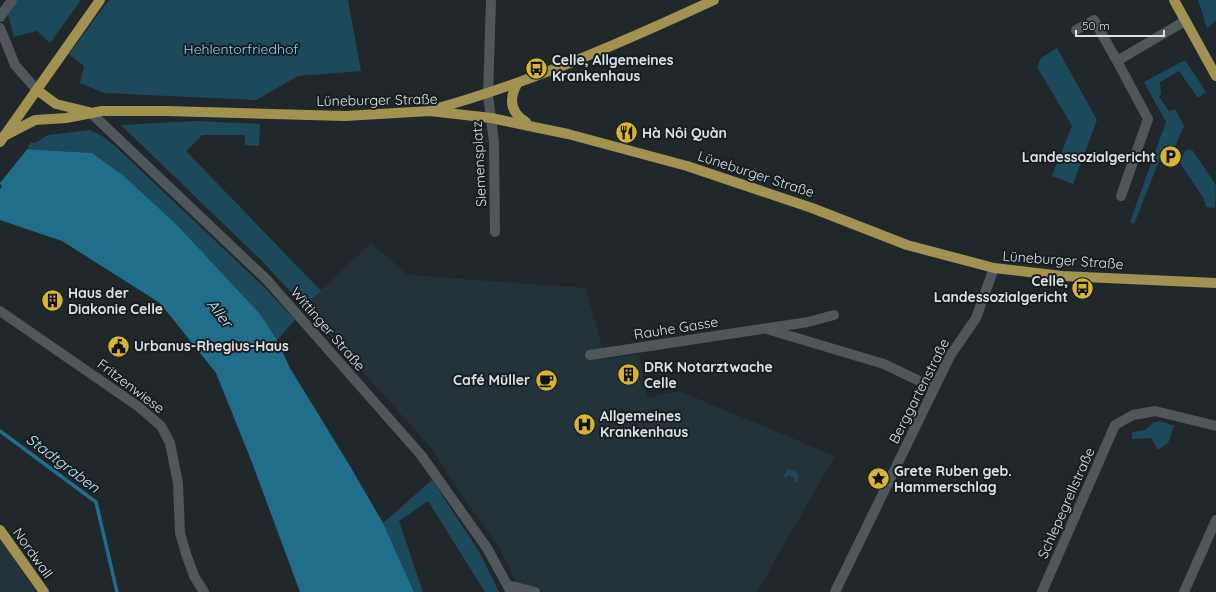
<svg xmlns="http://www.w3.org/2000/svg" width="1216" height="592" font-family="Quicksand,sans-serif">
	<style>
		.built { fill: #243339 }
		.green { fill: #1d4a5b }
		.water { fill: #206e8a }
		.pier { fill: #20282c }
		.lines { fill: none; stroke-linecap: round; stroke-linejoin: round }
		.stream { stroke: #206e8a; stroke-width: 3.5 }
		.minor { stroke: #4f575b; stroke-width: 10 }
		.major { stroke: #a19251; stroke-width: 10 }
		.labels { text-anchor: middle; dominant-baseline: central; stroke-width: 4; stroke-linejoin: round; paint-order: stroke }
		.park-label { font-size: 14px; fill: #85d6f8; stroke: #171e22 }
		.poi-label { font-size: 14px; font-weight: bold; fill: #dce1e3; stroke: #171e22; text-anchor: start }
		.street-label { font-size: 14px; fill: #dce1e3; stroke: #171e22 }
		.water-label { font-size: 15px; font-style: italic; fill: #c1e7f9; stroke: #171e22 }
	</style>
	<rect width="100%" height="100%" fill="#20282c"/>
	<path class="built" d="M371,243L408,275L586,288L605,359L639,354L647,398L679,391L835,456L757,592H521L499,547L459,491L433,450L304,306Z
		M0,537L34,589L35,592H0Z"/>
	<path class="green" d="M7,0H81L50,43L37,31L14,37L5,4Z
		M109,0H348L361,71L298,76L256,100L104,93L80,83L84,66L69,54Z
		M1198,0H1216V20L1207,28Z
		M1057,48L1097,120L1073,184L1052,176L1072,126L1037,67L1041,58Z
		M1185,60L1206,92L1198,98L1179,71L1160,82L1161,93L1159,97L1169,111L1175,109L1184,126L1174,149L1165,146L1134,224L1130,222L1166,122L1144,82Z
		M197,121L260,124L259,146L245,145V135H202L186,151L321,291L304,306L262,261L121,125Z
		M90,130L102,136L114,145L264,287L295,320L277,340L260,314L178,226L123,175L92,153L26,149L31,142L35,143L48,135Z
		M1189,149L1193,151L1216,185L1215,208L1206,207L1204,199L1180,163L1185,151Z
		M1160,421L1174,426L1168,443L1158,450L1151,438L1132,439V432L1145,430L1153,423Z
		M788,469L795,471L799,476L797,483L794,482L795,478L788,475L786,479L784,475Z
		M432,480L478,550L499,592H485L428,501L399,521L423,592H414L383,523Z"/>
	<path class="water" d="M0,136L26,149L92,153L123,175L178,226L260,314L277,340L290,368L350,466L383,523L414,592H300L251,460L216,373L160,303L62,241L0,220Z"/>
	<path class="pier" d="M0,134L29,147L0,183L2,187L0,189Z"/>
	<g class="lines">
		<path class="stream" d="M0,431L96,502L117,592"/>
		<path class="minor" d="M491,0L488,95L494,142L495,232
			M0,17L12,0
			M0,28L15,65L37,90
			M1076,30L1094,20L1117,61
			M91,113L267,280L421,455L487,548L511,592
			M1121,196L1148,119L1117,61L1185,21
			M0,311L139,407L161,426L170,443L178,483L180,533L186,554L194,576L204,592
			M770,330L884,364L934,388
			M590,355L808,322L834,315
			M508,585L535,592
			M835,592L950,356L976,318L994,268
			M1042,592L1115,425L1133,415L1155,411L1216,426
			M1184,592L1216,520"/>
		<path class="major" d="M1174,0L1216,76
			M517,84C508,100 511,113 526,122
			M37,90L56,104L89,112
			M435,109C532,82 623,42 714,0
			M6,135L35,120L66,118L102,111H166L345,116L430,111L491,118L568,134L687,166L812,208L907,245L994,268L1062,276L1216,283
			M0,142L100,0
			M0,530L44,592"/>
	</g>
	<defs>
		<symbol id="bus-disc" viewBox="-11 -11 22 22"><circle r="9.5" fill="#d7b534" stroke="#171e22"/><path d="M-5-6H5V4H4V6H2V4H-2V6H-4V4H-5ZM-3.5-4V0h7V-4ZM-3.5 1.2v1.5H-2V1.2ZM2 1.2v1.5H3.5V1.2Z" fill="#111"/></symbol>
		<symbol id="restaurant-disc" viewBox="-11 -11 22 22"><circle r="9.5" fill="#d7b534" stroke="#171e22"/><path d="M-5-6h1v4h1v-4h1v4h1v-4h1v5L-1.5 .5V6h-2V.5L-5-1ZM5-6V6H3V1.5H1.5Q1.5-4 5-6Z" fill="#111"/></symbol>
		<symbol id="parking-disc" viewBox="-11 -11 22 22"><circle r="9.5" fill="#d7b534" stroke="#171e22"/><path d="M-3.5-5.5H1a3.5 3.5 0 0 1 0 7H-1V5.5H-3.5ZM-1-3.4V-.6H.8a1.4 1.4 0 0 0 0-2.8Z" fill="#111"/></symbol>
		<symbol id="building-disc" viewBox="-11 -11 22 22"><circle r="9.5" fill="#d7b534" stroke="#171e22"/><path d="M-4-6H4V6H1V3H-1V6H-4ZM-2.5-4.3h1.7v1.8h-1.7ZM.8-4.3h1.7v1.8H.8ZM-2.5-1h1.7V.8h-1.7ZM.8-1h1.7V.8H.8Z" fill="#111"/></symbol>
		<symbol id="civic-disc" viewBox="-11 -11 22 22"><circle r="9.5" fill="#d7b534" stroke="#171e22"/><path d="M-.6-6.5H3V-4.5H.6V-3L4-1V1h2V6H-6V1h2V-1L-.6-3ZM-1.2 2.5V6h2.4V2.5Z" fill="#111"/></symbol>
		<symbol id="cafe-disc" viewBox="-11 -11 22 22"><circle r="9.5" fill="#d7b534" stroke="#171e22"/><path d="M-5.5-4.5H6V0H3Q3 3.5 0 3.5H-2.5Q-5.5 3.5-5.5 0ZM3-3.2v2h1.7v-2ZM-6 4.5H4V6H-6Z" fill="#111"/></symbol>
		<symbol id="hospital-disc" viewBox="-11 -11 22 22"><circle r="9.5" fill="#d7b534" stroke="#171e22"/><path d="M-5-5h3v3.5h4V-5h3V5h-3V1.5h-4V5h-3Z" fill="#111"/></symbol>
		<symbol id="sight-disc" viewBox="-11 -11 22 22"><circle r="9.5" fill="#d7b534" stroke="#171e22"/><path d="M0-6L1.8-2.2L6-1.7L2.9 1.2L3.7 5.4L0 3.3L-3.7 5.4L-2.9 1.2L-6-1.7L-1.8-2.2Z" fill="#111"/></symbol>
	</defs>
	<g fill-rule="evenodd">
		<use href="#bus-disc" x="524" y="56" width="25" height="25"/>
		<use href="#restaurant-disc" x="614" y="120" width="25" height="25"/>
		<use href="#parking-disc" x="1158" y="144" width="25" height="25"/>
		<use href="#bus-disc" x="1070" y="276" width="25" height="25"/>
		<use href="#building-disc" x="40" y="288" width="25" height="25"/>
		<use href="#civic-disc" x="106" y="334" width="25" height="25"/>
		<use href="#building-disc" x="616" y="362" width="25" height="25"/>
		<use href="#cafe-disc" x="534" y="368" width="25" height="25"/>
		<use href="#hospital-disc" x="572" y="412" width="25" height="25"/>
		<use href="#sight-disc" x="866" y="466" width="25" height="25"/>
	</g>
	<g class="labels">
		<g class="park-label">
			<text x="241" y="49">Hehlentorfriedhof</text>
		</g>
		<g class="poi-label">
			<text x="552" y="60">Celle, Allgemeines<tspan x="552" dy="16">Krankenhaus</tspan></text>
			<text x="642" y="133">Hà Nôi Quàn</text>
			<text x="1156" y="157" text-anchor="end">Landessozialgericht</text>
			<text x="1068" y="281" text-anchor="end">Celle,<tspan x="1068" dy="16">Landessozialgericht</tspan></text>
			<text x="68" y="293">Haus der<tspan x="68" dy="16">Diakonie Celle</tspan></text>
			<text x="134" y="346">Urbanus-Rhegius-Haus</text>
			<text x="644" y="367">DRK Notarztwache<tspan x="644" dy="16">Celle</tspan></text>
			<text x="530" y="380" text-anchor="end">Café Müller</text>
			<text x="600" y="416">Allgemeines<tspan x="600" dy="16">Krankenhaus</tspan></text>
			<text x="894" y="471">Grete Ruben geb.<tspan x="894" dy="16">Hammerschlag</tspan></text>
		</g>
		<g class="street-label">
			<text transform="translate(377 100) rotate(-1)">Lüneburger Straße</text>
			<text transform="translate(479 164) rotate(-93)">Siemensplatz</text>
			<text transform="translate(756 174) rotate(18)">Lüneburger Straße</text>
			<text transform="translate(1063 260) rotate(4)">Lüneburger Straße</text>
			<text transform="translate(676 328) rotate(-9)">Rauhe Gasse</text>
			<text transform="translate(328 329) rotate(49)">Wittinger Straße</text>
			<text transform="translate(131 386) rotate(37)">Fritzenwiese</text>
			<text transform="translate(919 391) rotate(-63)">Berggartenstraße</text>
			<text transform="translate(1066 503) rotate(-66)">Schlepegrellstraße</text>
			<text transform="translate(33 553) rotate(55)">Nordwall</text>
		</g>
		<g class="water-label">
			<text transform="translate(220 313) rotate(52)">Aller</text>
			<text transform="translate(63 463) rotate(37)">Stadtgraben</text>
		</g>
	</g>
	<path d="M1076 30v6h88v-6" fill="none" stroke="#dce1e3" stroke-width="2"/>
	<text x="1082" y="30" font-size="12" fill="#dce1e3" stroke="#171e22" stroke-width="3" paint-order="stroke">50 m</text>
</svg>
